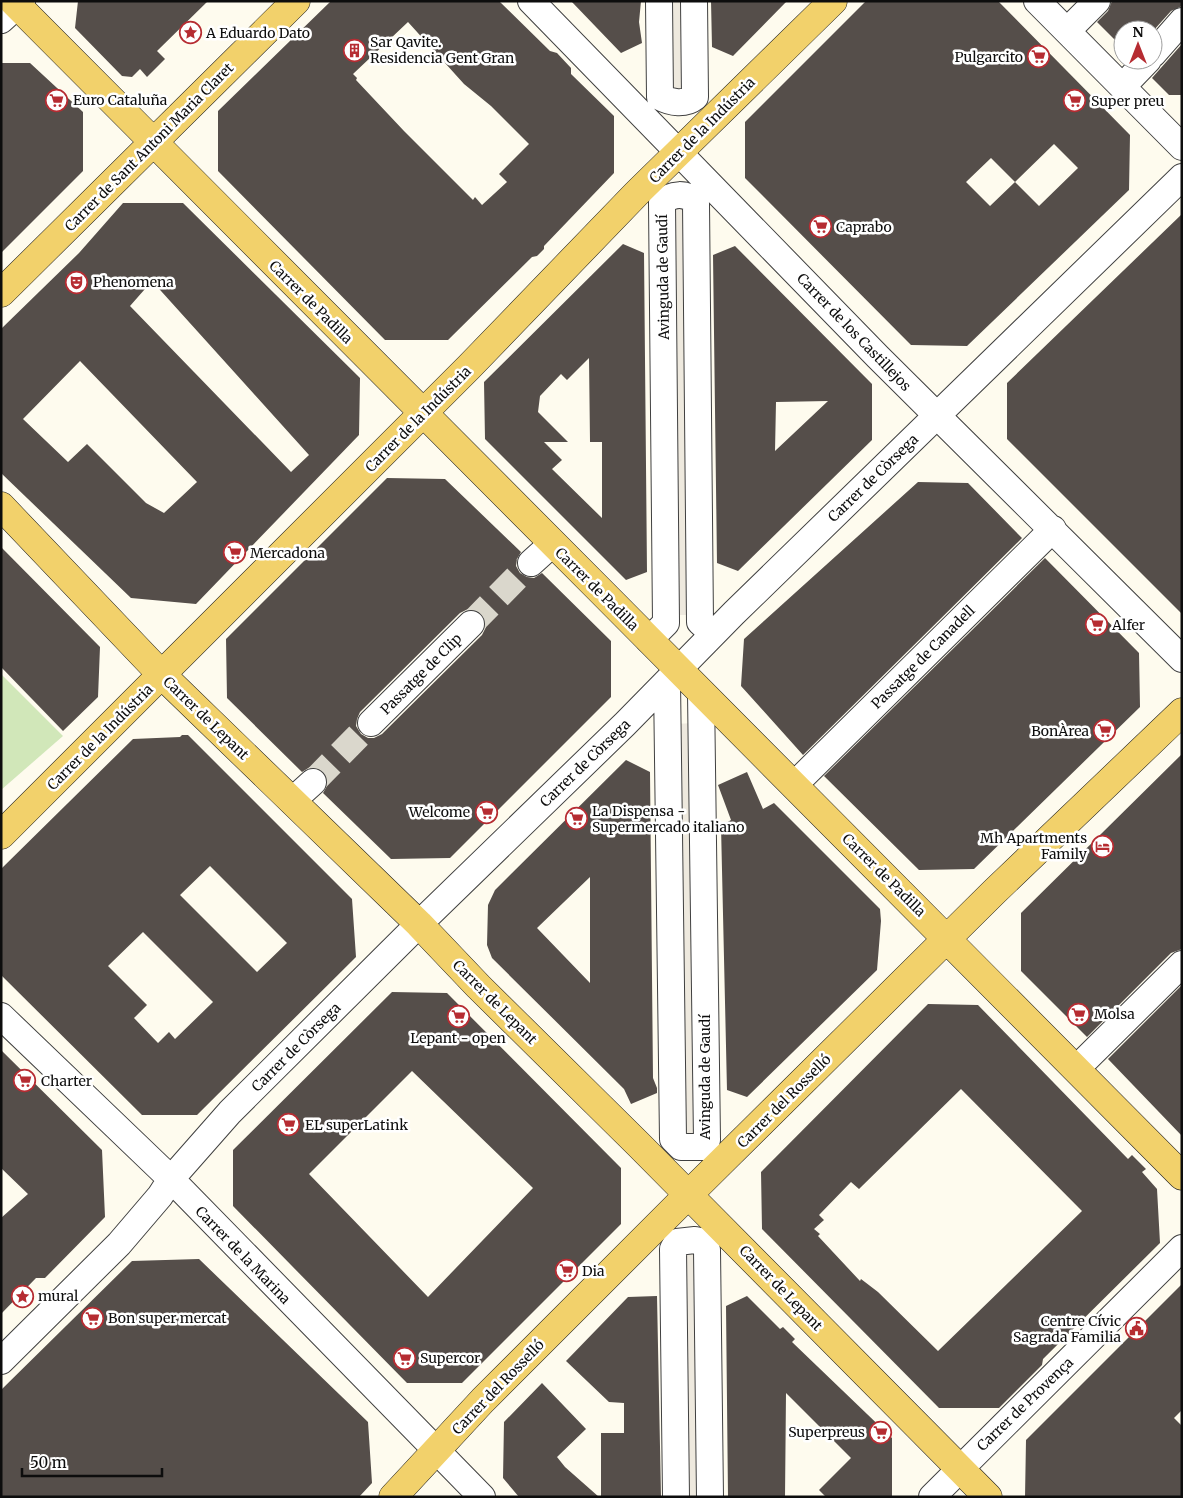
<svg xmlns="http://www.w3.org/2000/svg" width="1183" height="1498" font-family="Merriweather,serif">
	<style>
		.green { fill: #d1e7b9 }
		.plaza { fill: #eee9de }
		.building { fill: #554e4a; fill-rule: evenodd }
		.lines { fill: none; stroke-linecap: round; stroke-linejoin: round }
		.minor-tunnel { stroke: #dad7cc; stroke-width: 26; stroke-dasharray: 26 13; stroke-linecap: butt }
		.minor-casing { stroke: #404040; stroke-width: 28 }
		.major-casing { stroke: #1e1e1e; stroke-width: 29 }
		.minor { stroke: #fff; stroke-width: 26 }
		.major { stroke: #f2d16b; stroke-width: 28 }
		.labels { text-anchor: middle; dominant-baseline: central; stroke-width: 5; stroke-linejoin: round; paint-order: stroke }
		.poi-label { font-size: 14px; fill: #0d0d0d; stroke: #fff; text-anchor: start }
		.street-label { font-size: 14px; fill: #0d0d0d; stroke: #fff }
	</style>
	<rect width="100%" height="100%" fill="#fefbee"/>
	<path class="green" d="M1,674L63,736L1,790Z"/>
	<path class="plaza" d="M664,1H690L691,96L667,97Z
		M689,202L695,615H672L666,203Z
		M696,723L702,1140L678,1141L673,724Z
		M678,1249H702L705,1497H680Z"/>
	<path class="building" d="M78,1H208L157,51L165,59L147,77L140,69L132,77L122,76L75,28Z
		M331,1H499L550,51L557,53L571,68V74L614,116V173L544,246V249L537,256L532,257L448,340H385L218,171V111ZM408,22L464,84L491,106L529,144L499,174L507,182L482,205L475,197L473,200L404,131L356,80L357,78L353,74Z
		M571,1H641L639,22L642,43L621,53Z
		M711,1H787L733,56L712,47Z
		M866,1H998L1130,135L1129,190L967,346L911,345L745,178V122ZM1054,144L1078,168L1039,206L1015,182L990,206L966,182L991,158L1015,182Z
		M1112,1H1182V6L1171,11L1153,31L1123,30V48L1097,22L1108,11Z
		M1182,44V95H1169L1152,78Z
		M1,63H30L83,112V171L1,253Z
		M123,203H183L360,378L359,435L196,604L131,598L1,473V329L79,253ZM152,281L309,455L291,472L130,306ZM80,361L197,482L164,513L146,503L87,444L68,462L23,419Z
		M1182,214V614L1007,439V383Z
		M623,244L644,253L647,572L626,580L485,439L484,382ZM589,358L590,442H602V518L552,469L562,460L544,442H568L538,412L540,396L561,374L567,380Z
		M735,246L872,384V440L738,571L717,563L713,255ZM828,401L775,451L776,402Z
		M387,478L445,479L521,552L517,559L516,566L520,573L527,577L534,578L542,573L611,641V697L450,858L391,859L323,793L327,786L328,779L324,772L317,768L310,767L302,772L227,698L226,639ZM468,609H474L481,613L485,620L486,627L482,635L382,734L374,738H368L361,734L356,726L357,719L360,712L460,613Z
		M918,482L968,483L1022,538L803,755L741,686L744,639Z
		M1,547L100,647L98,697L63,731L1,667Z
		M1045,558L1139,653L1140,707L974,869L919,870L824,776Z
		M182,735H188L352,899L356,957L197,1115H142L1,975V869L133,739L180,737ZM210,866L287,943L257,972L180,895ZM143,932L213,1002L175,1039L169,1032L158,1043L134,1018L147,1005L108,966Z
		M1182,754V949L1171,953L1087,1037L1021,971V913Z
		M626,760L650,772L653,1078L657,1088V1093L631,1104L624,1089L492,958L487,945L488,905L495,890ZM590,877V983L537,928Z
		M747,772L763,809L774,803L880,909L881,921L877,970L747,1097L727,1090L721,826L731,820L718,785Z
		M1182,985V1136L1108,1059Z
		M392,992L447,993L621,1168V1224L462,1383H407L233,1206V1150ZM412,1071L533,1188L428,1297L309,1174Z
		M928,1004L978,1005L1128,1159L1132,1155L1146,1169L1142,1172L1157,1189L1160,1243L1043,1359L1042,1365L999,1408H939L762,1229L761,1172ZM961,1089L1082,1211L938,1351L878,1292L861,1279L860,1281L818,1236L820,1234L814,1229L824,1220L819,1215L851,1182L859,1189Z
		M1,1050L102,1150L105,1217L45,1278H36L1,1314V1218L28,1194L1,1168Z
		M199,1259L368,1422L372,1483L359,1497H1V1390L132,1261Z
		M1182,1284V1410L1174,1418L1182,1426V1497H1025L1026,1440Z
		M657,1296L661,1497H601V1433H624V1403L609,1402L566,1361L628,1297Z
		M747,1296L780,1329L783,1327L795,1339L792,1342L892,1438V1497H826L819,1490L851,1458L786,1393L785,1497H728L726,1306Z
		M542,1383L586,1429L557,1457L565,1467L599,1497H519L503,1478L504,1422Z"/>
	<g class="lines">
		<path class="minor-tunnel" d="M471,624L531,563
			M313,782L371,723"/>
		<defs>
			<path id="minor" d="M531,1L878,357L1182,659
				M659,1L660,97C671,103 685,105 695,97L694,1
				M1037,1L1182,147
				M1,20L22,1
				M1067,31L1097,1
				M1153,54L1182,21
				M1123,86L1148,60
				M531,563L552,544
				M649,640L666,623L662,203C671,193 687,192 696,203L700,622L713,634
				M667,682L673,1139L681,1147H705L707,1140L701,693
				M371,723L471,624
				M794,785L1053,529
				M292,801L313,782
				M1,1016L171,1179L482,1497
				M1076,1069L1182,964
				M1,1361L119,1244L160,1196L171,1179L230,1112L419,924L625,724L734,613L1182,177
				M676,1497L673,1249L677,1242L695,1240L705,1242L707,1250L710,1497
				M932,1497L1182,1248"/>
			<path id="major" d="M13,1C401,394 795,782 1182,1176
				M1,293L296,1
				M1,506L162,675L419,924L478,986L638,1144L988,1497
				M1,835L469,367L637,193L833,1
				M393,1497L483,1400L688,1195L994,892L1182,712"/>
		</defs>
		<use href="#minor" class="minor-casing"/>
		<use href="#major" class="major-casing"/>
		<use href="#minor" class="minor"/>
		<use href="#major" class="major"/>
	</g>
	<defs>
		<symbol id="sight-ring" viewBox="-11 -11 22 22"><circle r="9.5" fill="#fff" stroke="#b62c32" stroke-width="1.5"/><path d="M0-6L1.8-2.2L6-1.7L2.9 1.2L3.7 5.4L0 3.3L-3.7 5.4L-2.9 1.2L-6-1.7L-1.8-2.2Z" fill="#b62c32"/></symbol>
		<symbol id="building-ring" viewBox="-11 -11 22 22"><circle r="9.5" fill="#fff" stroke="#b62c32" stroke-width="1.5"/><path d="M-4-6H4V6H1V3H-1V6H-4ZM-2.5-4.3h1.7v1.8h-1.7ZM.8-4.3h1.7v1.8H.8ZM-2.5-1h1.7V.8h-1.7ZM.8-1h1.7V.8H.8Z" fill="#b62c32"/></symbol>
		<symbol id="supermarket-ring" viewBox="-11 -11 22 22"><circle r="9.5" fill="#fff" stroke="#b62c32" stroke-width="1.5"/><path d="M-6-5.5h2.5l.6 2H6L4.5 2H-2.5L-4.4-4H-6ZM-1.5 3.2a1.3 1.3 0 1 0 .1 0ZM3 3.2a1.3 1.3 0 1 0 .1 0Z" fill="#b62c32"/></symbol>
		<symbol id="theatre-ring" viewBox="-11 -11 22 22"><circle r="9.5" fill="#fff" stroke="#b62c32" stroke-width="1.5"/><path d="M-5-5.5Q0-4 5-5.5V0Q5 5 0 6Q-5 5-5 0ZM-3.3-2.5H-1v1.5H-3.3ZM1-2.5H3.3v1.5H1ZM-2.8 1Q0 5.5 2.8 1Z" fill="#b62c32"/></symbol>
		<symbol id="hotel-ring" viewBox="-11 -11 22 22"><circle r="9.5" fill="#fff" stroke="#b62c32" stroke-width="1.5"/><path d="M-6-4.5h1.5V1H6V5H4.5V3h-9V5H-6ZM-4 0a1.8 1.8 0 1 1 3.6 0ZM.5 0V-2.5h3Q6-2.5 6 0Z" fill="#b62c32"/></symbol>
		<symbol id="civic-ring" viewBox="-11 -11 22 22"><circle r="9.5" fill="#fff" stroke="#b62c32" stroke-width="1.5"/><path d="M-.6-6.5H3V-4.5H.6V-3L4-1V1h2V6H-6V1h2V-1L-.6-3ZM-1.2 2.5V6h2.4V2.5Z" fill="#b62c32"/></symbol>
	</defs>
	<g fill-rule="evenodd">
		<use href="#sight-ring" x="178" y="20" width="25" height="25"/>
		<use href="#building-ring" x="342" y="38" width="25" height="25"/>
		<use href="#supermarket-ring" x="1026" y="44" width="25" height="25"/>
		<use href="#supermarket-ring" x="44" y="88" width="25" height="25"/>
		<use href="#supermarket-ring" x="1062" y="88" width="25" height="25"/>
		<use href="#supermarket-ring" x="808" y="214" width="25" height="25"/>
		<use href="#theatre-ring" x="64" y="270" width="25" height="25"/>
		<use href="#supermarket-ring" x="222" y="540" width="25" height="25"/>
		<use href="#supermarket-ring" x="1084" y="612" width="25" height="25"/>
		<use href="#supermarket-ring" x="1092" y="718" width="25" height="25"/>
		<use href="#supermarket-ring" x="474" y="800" width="25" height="25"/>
		<use href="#supermarket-ring" x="564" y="806" width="25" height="25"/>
		<use href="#hotel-ring" x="1090" y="834" width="25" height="25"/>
		<use href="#supermarket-ring" x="1066" y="1002" width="25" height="25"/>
		<use href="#supermarket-ring" x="446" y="1004" width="25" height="25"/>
		<use href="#supermarket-ring" x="12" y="1068" width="25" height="25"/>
		<use href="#supermarket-ring" x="276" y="1112" width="25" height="25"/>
		<use href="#supermarket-ring" x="554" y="1258" width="25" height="25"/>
		<use href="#sight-ring" x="10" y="1284" width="25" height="25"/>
		<use href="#supermarket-ring" x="80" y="1306" width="25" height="25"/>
		<use href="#civic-ring" x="1124" y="1316" width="25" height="25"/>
		<use href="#supermarket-ring" x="392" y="1346" width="25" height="25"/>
		<use href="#supermarket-ring" x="868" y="1420" width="25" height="25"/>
	</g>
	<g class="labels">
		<g class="poi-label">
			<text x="206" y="33">A Eduardo Dato</text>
			<text x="370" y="42">Sar Qavite.<tspan x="370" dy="16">Residencia Gent Gran</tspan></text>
			<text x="1023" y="57" text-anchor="end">Pulgarcito</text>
			<text x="73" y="100">Euro Cataluña</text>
			<text x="1091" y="101">Super preu</text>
			<text x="836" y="227">Caprabo</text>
			<text x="93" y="282">Phenomena</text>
			<text x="250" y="553">Mercadona</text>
			<text x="1112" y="625">Alfer</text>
			<text x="1089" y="731" text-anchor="end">BonÀrea</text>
			<text x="592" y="811">La Dispensa -<tspan x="592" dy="16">Supermercado italiano</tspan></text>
			<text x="470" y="812" text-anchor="end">Welcome</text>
			<text x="1087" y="838" text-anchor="end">Mh Apartments<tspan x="1087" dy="16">Family</tspan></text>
			<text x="1094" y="1014">Molsa</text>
			<text x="458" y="1038" text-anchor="middle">Lepant - open</text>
			<text x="41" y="1081">Charter</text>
			<text x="305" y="1125">EL superLatink</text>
			<text x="582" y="1271">Dia</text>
			<text x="38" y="1296">mural</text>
			<text x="108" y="1318">Bon super mercat</text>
			<text x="1121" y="1321" text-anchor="end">Centre Cívic<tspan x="1121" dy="16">Sagrada Familia</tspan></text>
			<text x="420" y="1358">Supercor</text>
			<text x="865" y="1432" text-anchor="end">Superpreus</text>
		</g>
		<g class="street-label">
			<text transform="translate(702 130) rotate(-45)">Carrer de la Indústria</text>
			<text transform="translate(149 147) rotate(-45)">Carrer de Sant Antoni Maria Claret</text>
			<text transform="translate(663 277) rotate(-91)">Avinguda de Gaudí</text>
			<text transform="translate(311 302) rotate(45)">Carrer de Padilla</text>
			<text transform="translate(854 332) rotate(46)">Carrer de los Castillejos</text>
			<text transform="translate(418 419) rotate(-45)">Carrer de la Indústria</text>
			<text transform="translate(873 478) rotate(-44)">Carrer de Còrsega</text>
			<text transform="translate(597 589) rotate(45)">Carrer de Padilla</text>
			<text transform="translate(923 657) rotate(-45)">Passatge de Canadell</text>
			<text transform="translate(421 674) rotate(-45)">Passatge de Clip</text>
			<text transform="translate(206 718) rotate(44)">Carrer de Lepant</text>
			<text transform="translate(100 737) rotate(-45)">Carrer de la Indústria</text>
			<text transform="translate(585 763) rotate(-44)">Carrer de Còrsega</text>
			<text transform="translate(884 875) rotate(45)">Carrer de Padilla</text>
			<text transform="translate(495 1002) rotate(45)">Carrer de Lepant</text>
			<text transform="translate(296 1047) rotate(-45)">Carrer de Còrsega</text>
			<text transform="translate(705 1077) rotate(-90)">Avinguda de Gaudí</text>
			<text transform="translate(784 1101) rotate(-45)">Carrer del Rosselló</text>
			<text transform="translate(243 1255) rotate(46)">Carrer de la Marina</text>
			<text transform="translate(781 1288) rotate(46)">Carrer de Lepant</text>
			<text transform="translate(498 1387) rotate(-46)">Carrer del Rosselló</text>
			<text transform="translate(1025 1404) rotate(-44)">Carrer de Provença</text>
		</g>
	</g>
	<rect width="1183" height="1498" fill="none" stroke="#0d0d0d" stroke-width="5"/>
	<g transform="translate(1138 45)"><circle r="24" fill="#ffffff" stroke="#9e9e9e"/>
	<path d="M0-4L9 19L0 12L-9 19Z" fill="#b62c32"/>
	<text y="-8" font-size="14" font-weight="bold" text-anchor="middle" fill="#0d0d0d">N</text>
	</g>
	<path d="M22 1468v8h140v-8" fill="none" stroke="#0d0d0d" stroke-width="2.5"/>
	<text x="30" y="1468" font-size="15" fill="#0d0d0d" stroke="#ffffff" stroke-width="4" paint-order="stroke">50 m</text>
</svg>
